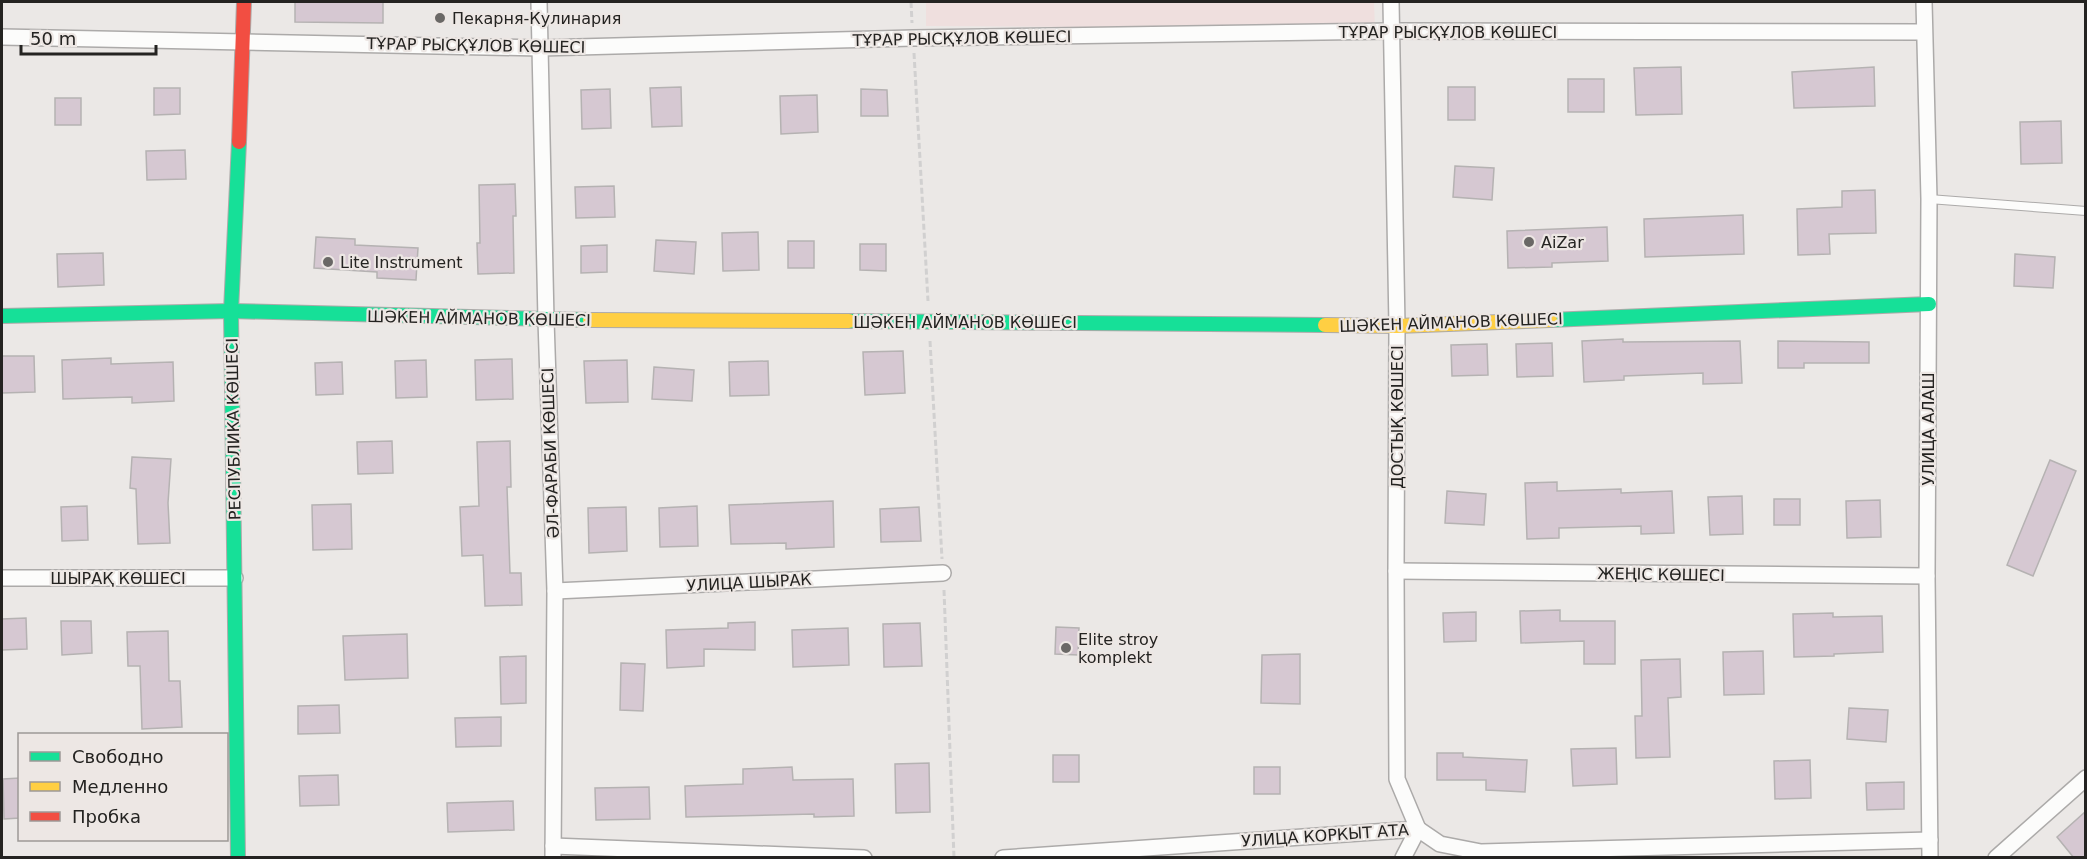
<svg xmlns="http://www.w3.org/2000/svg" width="2087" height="859" font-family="'DejaVu Sans',sans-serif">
<rect width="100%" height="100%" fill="#ebe8e6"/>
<path fill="#efdfde" d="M926 2H1374L1375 29 926 26Z"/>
<g fill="#d6c8d2" stroke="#b5b2b2" stroke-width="1.5">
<path d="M295 2H383V23L295 22Z"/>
<path d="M1681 67 1682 114 1636 115 1634 68Z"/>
<path d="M1874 67 1875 106 1794 108 1792 72Z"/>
<rect x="1568" y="79" width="36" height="33"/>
<path d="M681 87 682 126 652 127 650 88Z"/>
<rect x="1448" y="87" width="27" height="33"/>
<path d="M154 88H180V114L154 115Z"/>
<path d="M610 89 611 128 582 129 581 90Z"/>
<path d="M861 89 887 90 888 116H861Z"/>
<path d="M817 95 818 132 781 134 780 96Z"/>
<rect x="55" y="98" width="26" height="27"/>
<path d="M2061 121 2062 163 2021 164 2020 122Z"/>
<path d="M185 150 186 179 147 180 146 151Z"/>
<path d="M1455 166 1494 168 1492 200 1453 197Z"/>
<path d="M515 184 516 216H513L514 273 478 274 477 243H480L479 185Z"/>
<path d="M614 186 615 217 576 218 575 187Z"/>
<path d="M1875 190 1876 233 1829 234 1830 254 1798 255 1797 209 1842 207V191Z"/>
<path d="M1743 215 1744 254 1645 257 1644 219Z"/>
<path d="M1607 227 1608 261 1552 263V267L1508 268 1507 231Z"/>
<path d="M758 232 759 270 723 271 722 233Z"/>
<path d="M316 237 355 239V245L418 248 416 280 377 278V272L314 268Z"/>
<path d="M656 240 696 242 694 274 654 271Z"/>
<rect x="788" y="241" width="26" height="27"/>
<path d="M860 244H886V271L860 270Z"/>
<path d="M607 245V272L581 273V246Z"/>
<path d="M103 253 104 285 58 287 57 254Z"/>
<path d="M2015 254 2055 257 2053 288 2014 286Z"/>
<path d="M1623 339V342L1740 341 1742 383 1703 384V373L1624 376V380L1584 382 1582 341Z"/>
<path d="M1778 341 1869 342V363H1804V368H1778Z"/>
<path d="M1552 343 1553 376 1517 377 1516 344Z"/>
<path d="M1487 344 1488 375 1452 376 1451 345Z"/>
<path d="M903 351 905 393 865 395 863 352Z"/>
<path d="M2 356H34L35 392 2 393Z"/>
<path d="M111 358V364L173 362 174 401 132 403V397L63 399 62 360Z"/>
<path d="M512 359 513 399 476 400 475 360Z"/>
<path d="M426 360 427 397 396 398 395 361Z"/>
<path d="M627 360 628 402 586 403 584 361Z"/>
<path d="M768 361 769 395 730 396 729 362Z"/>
<path d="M342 362 343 394 316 395 315 363Z"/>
<path d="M654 367 694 370 692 401 652 399Z"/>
<path d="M392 441 393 473 358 474 357 442Z"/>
<path d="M510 441 511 487H507L510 573H521L522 605 485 606 483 555 462 556 460 507 479 506 477 442Z"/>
<path d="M132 457 171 459 168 503 170 543 138 544 136 489 130 488Z"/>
<path d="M2050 460 2076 471 2033 576 2007 565Z"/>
<path d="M1557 482V491L1621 489V493L1672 491 1674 533 1641 534V526L1559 528V538L1527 539 1525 483Z"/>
<path d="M1447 491 1486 494 1484 525 1445 523Z"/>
<path d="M1742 496 1743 534 1710 535 1708 497Z"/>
<rect x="1774" y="499" width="26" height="26"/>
<path d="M1880 500 1881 537 1847 538 1846 501Z"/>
<path d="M833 501 834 547 786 549V543L731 544 729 505Z"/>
<path d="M351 504 352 549 313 550 312 505Z"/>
<path d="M87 506 88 540 62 541 61 507Z"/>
<path d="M697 506 698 546 660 547 659 508Z"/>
<path d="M626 507 627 551 589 553 588 508Z"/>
<path d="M919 507 921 541 881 542 880 509Z"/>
<path d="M1560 610V621H1615V664H1584V641L1521 643 1520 611Z"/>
<path d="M1476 612V641L1444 642 1443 613Z"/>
<path d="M1833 613V617L1882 616 1883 652 1834 654V656L1794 657 1793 614Z"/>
<path d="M26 618 27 649 2 650V619Z"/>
<path d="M61 621H91L92 653 62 655Z"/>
<path d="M755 622V650L704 649V666L667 668 666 630 728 628V623Z"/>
<path d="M920 623 922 666 884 667 883 624Z"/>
<path d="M1056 627 1079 628 1078 655 1055 654Z"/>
<path d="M848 628 849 665 793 667 792 630Z"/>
<path d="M168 631 169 681H180L182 727 142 729 140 666H128L127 632Z"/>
<path d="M407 634 408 678 345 680 343 636Z"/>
<path d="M1763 651 1764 694 1724 695 1723 652Z"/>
<path d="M1300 654V704L1261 703 1262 655Z"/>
<path d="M526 656V703L501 704 500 657Z"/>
<path d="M1680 659 1681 697 1668 698 1670 757 1636 758 1635 716H1642L1641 660Z"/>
<path d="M621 663 645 664 643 711 620 710Z"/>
<path d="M339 705 340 733 298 734V706Z"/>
<path d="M1849 708 1888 710 1886 742 1847 739Z"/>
<path d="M501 717V746L456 747 455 718Z"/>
<path d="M1616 748 1617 784 1573 786 1571 749Z"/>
<path d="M1437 753H1463V757L1527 760 1525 792 1486 790V780H1437Z"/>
<rect x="1053" y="755" width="26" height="27"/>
<path d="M1810 760 1811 798 1775 799 1774 761Z"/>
<path d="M929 763 930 812 896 813 895 764Z"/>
<path d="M792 767 793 780 853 779 854 816 814 817V814L686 817 685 786 743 784V769Z"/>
<rect x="1254" y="767" width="26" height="27"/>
<path d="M338 775 339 805 300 806 299 776Z"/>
<path d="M20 778V818L4 819 3 779Z"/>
<path d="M1904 782V809L1867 810 1866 783Z"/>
<path d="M649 787 650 819 596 820 595 788Z"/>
<path d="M513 801 514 830 448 832 447 803Z"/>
<path d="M2085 812V858H2074L2057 837Z"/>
</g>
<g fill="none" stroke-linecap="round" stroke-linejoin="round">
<g stroke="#acaaa9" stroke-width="10">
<path id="lane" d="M1929 199 2086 211"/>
</g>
<g stroke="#acaaa9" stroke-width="18">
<g id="street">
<path d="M539 2 546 320 555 591 553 858"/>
<path d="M1391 2 1397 326 1396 571 1397 779 1418 829 1403 858"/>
<path d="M1924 2 1929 199 1927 576 1930 858"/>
<path d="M2 37 540 48 913 38 1392 31 1923 32"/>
<path d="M1396 571 1927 576"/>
<path d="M2 578H235"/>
<path d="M555 591 943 573"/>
<path d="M553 846 864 858"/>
<path d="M1003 858 1418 829 1440 844 1481 852 1930 840"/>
<path d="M1996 858 2086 778"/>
</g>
</g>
<g stroke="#acaaa9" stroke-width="16">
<g id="fast">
<path d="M2 316 231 311 590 320"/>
<path d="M1550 320 1929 304"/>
<path d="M849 321 1325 325"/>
<path d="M238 858 231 311 239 142"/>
</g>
</g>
<g stroke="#acaaa9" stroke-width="16">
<g id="slow">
<path d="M590 320 849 321"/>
<path d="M1325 325 1397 326 1550 320"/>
</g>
</g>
<g stroke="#acaaa9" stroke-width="16">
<path id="jam" d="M239 142 244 2"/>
</g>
<g stroke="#d1d0d0" stroke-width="3" stroke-dasharray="6 3" stroke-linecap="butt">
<path d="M911 2 912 23"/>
<path d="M914 53 928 301"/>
<path d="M930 341 942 559"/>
<path d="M944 590 954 858"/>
</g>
<use href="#lane" stroke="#fcfcfb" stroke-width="8"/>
<use href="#street" stroke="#fcfcfb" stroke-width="15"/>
<use href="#fast" stroke="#16e098" stroke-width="14"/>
<use href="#slow" stroke="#ffcf43" stroke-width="14"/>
<use href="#jam" stroke="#f24e42" stroke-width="14"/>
</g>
<g fill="#6a6866" stroke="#ede7e4" stroke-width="2">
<circle cx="440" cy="18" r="6"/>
<circle cx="1529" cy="242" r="6"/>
<circle cx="328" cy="262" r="6"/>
<circle cx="1066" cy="648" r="6"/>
</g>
<g text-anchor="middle" stroke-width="4.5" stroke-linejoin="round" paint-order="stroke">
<g font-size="16" fill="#242321" stroke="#ede7e4" text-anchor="start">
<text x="452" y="24">Пекарня-Кулинария</text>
<text x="1541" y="248">AiZar</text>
<text x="340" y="268">Lite Instrument</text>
<text x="1078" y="645">Elite stroy<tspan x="1078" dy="18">komplekt</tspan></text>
</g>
<g font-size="16" fill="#242321" stroke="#ede7e4">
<text x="1448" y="38">ТҰРАР РЫСҚҰЛОВ КӨШЕСІ</text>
<text transform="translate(962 38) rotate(-1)" y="6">ТҰРАР РЫСҚҰЛОВ КӨШЕСІ</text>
<text transform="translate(476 45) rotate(1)" y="6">ТҰРАР РЫСҚҰЛОВ КӨШЕСІ</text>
<text transform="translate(479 318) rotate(1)" y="6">ШӘКЕН АЙМАНОВ КӨШЕСІ</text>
<text x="965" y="328">ШӘКЕН АЙМАНОВ КӨШЕСІ</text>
<text transform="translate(1451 322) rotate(-2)" y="6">ШӘКЕН АЙМАНОВ КӨШЕСІ</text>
<text transform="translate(1397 417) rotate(-90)" y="6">ДОСТЫҚ КӨШЕСІ</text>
<text transform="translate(233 429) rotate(-91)" y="6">РЕСПУБЛИКА КӨШЕСІ</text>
<text transform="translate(1928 429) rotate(-90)" y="6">УЛИЦА АЛАШ</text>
<text transform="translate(550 453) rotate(-92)" y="6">ӘЛ-ФАРАБИ КӨШЕСІ</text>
<text transform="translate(1661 574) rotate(1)" y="6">ЖЕҢІС КӨШЕСІ</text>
<text x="118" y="584">ШЫРАҚ КӨШЕСІ</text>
<text transform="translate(749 582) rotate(-3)" y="6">УЛИЦА ШЫРАК</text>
<text transform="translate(1325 835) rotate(-4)" y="6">УЛИЦА КОРКЫТ АТА</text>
</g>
</g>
<rect width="2087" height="859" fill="none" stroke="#242321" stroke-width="6"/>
<rect x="18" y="733" width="210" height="108" fill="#ede7e4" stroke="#9d9996" stroke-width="1.5"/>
<rect x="30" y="752" width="30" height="9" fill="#16e098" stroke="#9d9996" stroke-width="1.5"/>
<text x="72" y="763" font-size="18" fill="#242321">Свободно</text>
<rect x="30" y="782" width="30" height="9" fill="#ffcf43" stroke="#9d9996" stroke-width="1.5"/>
<text x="72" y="793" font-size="18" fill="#242321">Медленно</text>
<rect x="30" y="812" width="30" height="9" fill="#f24e42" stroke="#9d9996" stroke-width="1.5"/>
<text x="72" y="823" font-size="18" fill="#242321">Пробка</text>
<path d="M21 45v9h135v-9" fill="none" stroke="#242321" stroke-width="3"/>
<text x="30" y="45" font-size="18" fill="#242321" stroke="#ede7e4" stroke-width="4.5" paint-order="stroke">50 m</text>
</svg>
